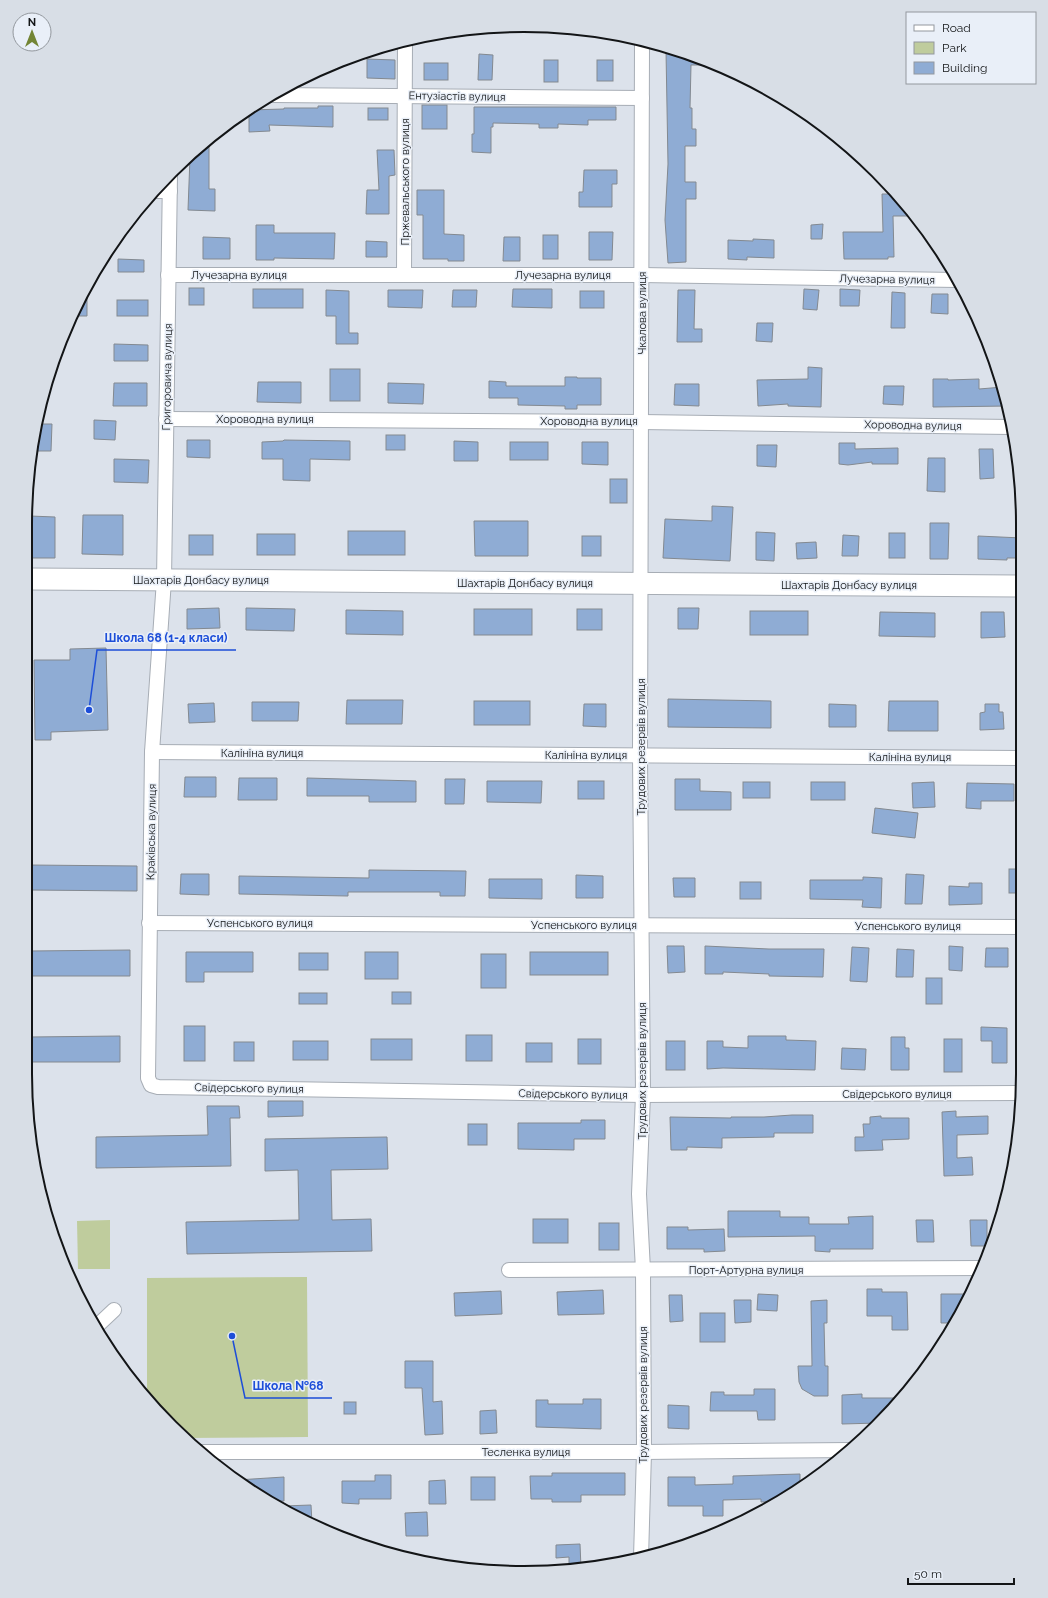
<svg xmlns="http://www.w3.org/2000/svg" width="1048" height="1598" font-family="Raleway,sans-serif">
<rect width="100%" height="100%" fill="#dce2eb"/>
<g fill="#bfcc9d">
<path d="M110 1220V1269H78L77 1221Z"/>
<path d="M307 1277 308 1437 184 1438 171 1427 147 1398V1278Z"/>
</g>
<g fill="#8facd4" stroke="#838990">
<path d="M666 51 685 52 715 65H691L690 108H692V129H696V146H685V182H696V199H686V262L668 263 665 220 668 164Z"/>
<path d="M479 54 493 55 492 80H478Z"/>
<path d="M367 59 395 60V79L367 78Z"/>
<rect x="544" y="60" width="14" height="22"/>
<rect x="597" y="60" width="16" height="21"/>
<rect x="424" y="63" width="24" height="17"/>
<rect x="422" y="105" width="25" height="24"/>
<path d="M318 106H333V127L269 125 270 131 249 132V110L284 109V108H318Z"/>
<path d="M474 107H616V120H588V125L558 124V128H539V124L493 123V127H491V153L472 152V134H474Z"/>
<rect x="368" y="108" width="20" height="12"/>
<path d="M209 138V189H215V211L188 210 190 157Z"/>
<path d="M377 150H394L395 175 389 176V214H366L367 190H379Z"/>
<path d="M584 170H617V184H612V207H579V192H583Z"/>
<path d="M417 190H444V234L464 235V261H448V259H423V215H417Z"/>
<path d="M882 194H895L916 216H893L894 257H888V259H844L843 232H883Z"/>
<path d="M823 224 822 239H811V225Z"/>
<path d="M256 225H274V233H335L334 259 274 258V260H256Z"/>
<path d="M589 232H613L612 260H589Z"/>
<rect x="543" y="235" width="15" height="24"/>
<path d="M203 237 230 238V259H203Z"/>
<path d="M504 237H520V261H503Z"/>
<path d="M753 239 774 240V258L747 257V260L728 259V240L753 241Z"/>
<path d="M366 241 387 242V257H366Z"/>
<path d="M118 259 144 260V272H118Z"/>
<path d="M87 288V316H72L76 304Z"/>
<rect x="189" y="288" width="15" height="17"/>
<rect x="253" y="289" width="50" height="19"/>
<path d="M513 289H552V308L512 307Z"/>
<path d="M804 289 819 290 817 310 803 309Z"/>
<path d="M840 289 860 290 859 306H840Z"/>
<path d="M326 290 349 291V333H358V344H336V316H326Z"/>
<path d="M388 290H423L422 308 388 307Z"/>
<path d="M453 290H477L476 307H452Z"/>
<path d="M678 290H695L694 329H702V342H677Z"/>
<rect x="580" y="291" width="24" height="17"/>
<path d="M892 292 905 293V328H891Z"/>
<path d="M932 294H948V314L931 313Z"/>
<rect x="117" y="300" width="31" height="16"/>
<path d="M757 323H773L772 342 756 341Z"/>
<path d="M114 344 148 345V361H114Z"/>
<path d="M808 367 822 368 821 407 788 406V404L758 406 757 380 808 379Z"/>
<rect x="330" y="369" width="30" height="32"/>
<path d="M565 377H577V378H601V405H577V409H565V406L518 405V398H489V381L506 382V386H565Z"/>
<path d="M933 379H948V380L979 379V389L1003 387 1008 406 933 407Z"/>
<path d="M258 382H301V403L257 402Z"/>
<path d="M114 383H147V406H113Z"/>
<path d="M388 383 424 384 423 404 388 403Z"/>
<path d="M675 384H699V406L674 405Z"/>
<path d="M884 386H904L903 405 883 404Z"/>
<path d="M94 420 116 421 115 440 94 439Z"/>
<path d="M36 424H52L51 451H31Z"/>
<rect x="386" y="435" width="19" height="15"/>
<path d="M187 440H210V458L187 457Z"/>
<path d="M284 440 350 441V460L310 459V481L283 480V459H262V442L283 441Z"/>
<path d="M454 441 478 442V461H454Z"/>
<rect x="510" y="442" width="38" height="18"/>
<path d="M582 442H608V465L582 464Z"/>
<path d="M839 443H855V449L898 448V464H872V462L848 465 839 464Z"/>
<path d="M757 445H777L776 467 757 466Z"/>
<path d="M979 449H993L994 478 980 479Z"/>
<path d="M928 458H945V492L927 491Z"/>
<path d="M114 459 149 460 148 483 114 482Z"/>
<rect x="610" y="479" width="17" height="24"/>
<path d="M712 506 733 507 730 561 663 558 665 519 712 521Z"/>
<path d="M83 515H123V555L82 554Z"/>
<path d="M30 516 55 517V558H30Z"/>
<path d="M474 521H528V556H475Z"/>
<path d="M930 523H949L948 559H930Z"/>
<rect x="348" y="531" width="57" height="24"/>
<path d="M756 532 775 533 774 561 756 560Z"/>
<rect x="889" y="533" width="16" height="25"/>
<rect x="257" y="534" width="38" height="21"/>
<rect x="189" y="535" width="24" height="20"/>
<path d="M843 535 859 536 858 556H842Z"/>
<rect x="582" y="536" width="19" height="20"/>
<path d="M978 536 1022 538V558H1007V560L978 559Z"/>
<path d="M816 542 817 558 797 559 796 543Z"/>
<path d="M219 608 220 628 187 629V609Z"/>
<path d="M246 608 295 609 294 631 246 630Z"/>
<path d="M678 608H699L698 629H678Z"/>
<rect x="474" y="609" width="58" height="26"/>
<rect x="577" y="609" width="25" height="21"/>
<path d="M346 610 403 611V635L346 634Z"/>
<rect x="750" y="611" width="58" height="24"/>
<path d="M880 612 935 613V637L879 636Z"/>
<path d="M981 612H1004L1005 637 981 638Z"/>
<path d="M106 648 108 730 51 732V740H35L34 660H70V649Z"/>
<path d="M668 699 771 701V728L668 727Z"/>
<path d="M347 700H403L402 724H346Z"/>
<rect x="474" y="701" width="56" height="24"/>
<path d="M889 701H938V731H888Z"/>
<path d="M252 702H299L298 721H252Z"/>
<path d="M214 703 215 722 189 723 188 704Z"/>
<path d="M584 704H606V727L583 726Z"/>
<path d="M829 704 856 705V727H829Z"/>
<path d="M985 704H999V712H1003L1004 729 980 730V713L985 712Z"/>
<path d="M185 777H216V797H184Z"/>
<path d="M239 778H277V800H238Z"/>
<path d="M307 778 416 781V802H369V796H307Z"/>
<path d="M445 779H465L464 804H445Z"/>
<path d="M675 779H700V791L731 792V810H675Z"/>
<path d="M487 781H542L541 803 487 802Z"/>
<rect x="578" y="781" width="26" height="18"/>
<rect x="743" y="782" width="27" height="16"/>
<rect x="811" y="782" width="34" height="18"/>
<path d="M934 782 935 807 913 808 912 783Z"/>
<path d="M967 783 1014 784V801H981V809L966 808Z"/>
<path d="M875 808 918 813 915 838 872 833Z"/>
<path d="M29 865 137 866V891L29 890Z"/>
<rect x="1009" y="869" width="11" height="24"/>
<path d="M369 870 466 871 465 896H440V892H348V896L239 894V876L369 878Z"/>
<path d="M181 874H209V895L180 894Z"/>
<path d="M906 874 924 875 922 904H905Z"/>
<path d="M576 875 603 876V898H576Z"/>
<path d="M863 877 882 878 881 908 862 907 863 900 810 899V880H863Z"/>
<path d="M673 878H695V897H674Z"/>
<path d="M489 879H542V899L489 898Z"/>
<rect x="740" y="882" width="21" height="17"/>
<path d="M969 883H982V904L949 905V886L969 887Z"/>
<path d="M667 946H684L685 972 668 973Z"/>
<path d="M705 946 769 949H824L823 977 769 976V974L723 972V974H705Z"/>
<path d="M949 946 963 947 962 971 949 970Z"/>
<path d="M852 947 869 948 867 982 850 981Z"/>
<path d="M986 948H1008V967H985Z"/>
<path d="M897 949 914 950 913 977H896Z"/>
<path d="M130 950V976H29V951Z"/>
<path d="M186 952H253V972H204V982H186Z"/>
<rect x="365" y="952" width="33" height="27"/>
<rect x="530" y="952" width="78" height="23"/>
<rect x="299" y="953" width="29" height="17"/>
<rect x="481" y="954" width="25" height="34"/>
<rect x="926" y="978" width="16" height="26"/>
<rect x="392" y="992" width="19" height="12"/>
<rect x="299" y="993" width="28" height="11"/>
<rect x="184" y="1026" width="21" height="35"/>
<path d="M981 1027 1007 1028V1063H992V1041H981Z"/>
<rect x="466" y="1035" width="26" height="26"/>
<path d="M120 1036V1062H29V1037Z"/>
<path d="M748 1036H786V1040L816 1041 815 1070 723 1068 707 1069V1041H723V1047L748 1048Z"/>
<path d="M891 1037H905V1048H909V1070H891Z"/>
<rect x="371" y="1039" width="41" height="21"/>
<rect x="578" y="1039" width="23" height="25"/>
<rect x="944" y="1039" width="18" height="33"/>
<rect x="293" y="1041" width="35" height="19"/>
<rect x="666" y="1041" width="19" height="29"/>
<rect x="234" y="1042" width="20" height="19"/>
<rect x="526" y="1043" width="26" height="19"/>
<path d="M842 1048 866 1049 865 1070 841 1069Z"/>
<path d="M268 1101H303V1116L268 1117Z"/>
<path d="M207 1106H239L240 1118H230L231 1166 96 1168V1137L208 1135Z"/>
<path d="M956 1111V1117L988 1116V1134L957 1135V1158L972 1157 973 1175 944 1176 942 1112Z"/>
<path d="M792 1115H813V1133H774V1137L722 1138V1148L687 1147V1150H671L670 1117 731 1118V1117H764Z"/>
<path d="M881 1116V1118H909V1139L882 1140 883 1150 855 1151V1137H864L863 1124H870V1117Z"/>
<path d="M581 1120H605V1139H574V1150L518 1149V1123H581Z"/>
<rect x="468" y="1124" width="19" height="21"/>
<path d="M387 1137 388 1169 331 1170 332 1220 371 1219 372 1251 187 1254 186 1222 299 1220 298 1170 265 1171V1139Z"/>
<path d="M728 1211H780V1217H809V1224H849L848 1217 873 1216V1249H830V1252L815 1251V1236L728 1237Z"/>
<rect x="533" y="1219" width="35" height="24"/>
<path d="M916 1220H933L934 1242H917Z"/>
<path d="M970 1220H987V1246H971Z"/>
<rect x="599" y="1223" width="20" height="27"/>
<path d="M667 1227H688V1230L724 1229 725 1251 704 1252V1249H667Z"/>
<path d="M867 1289H882V1292H907L908 1330H892V1316H867Z"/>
<path d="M603 1290 604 1314 558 1315 557 1292Z"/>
<path d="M501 1291 502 1314 455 1316 454 1293Z"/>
<path d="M758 1294 778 1295 777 1311 757 1310Z"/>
<path d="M941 1294H965V1304L953 1323H941Z"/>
<path d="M669 1295H682L683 1321 670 1322Z"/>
<path d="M734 1300H751V1322L735 1323Z"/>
<path d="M827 1300V1323H824L825 1366H828V1396H814L802 1389 799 1382 798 1366H812L811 1301Z"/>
<rect x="700" y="1313" width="25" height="29"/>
<path d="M405 1361H433V1402L442 1401 443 1434 425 1435 422 1388H405Z"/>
<path d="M754 1389H775V1420H758L757 1411H710L711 1392H724V1395H754Z"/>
<path d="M862 1394V1398H902L879 1423 842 1424V1395Z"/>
<path d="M583 1399H601V1429L536 1427V1400H548V1404H583Z"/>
<rect x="344" y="1402" width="12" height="12"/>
<path d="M668 1405 689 1406V1429L668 1428Z"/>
<path d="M496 1410 497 1433 480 1434V1411Z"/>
<path d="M552 1473H625V1495H581V1502H552V1499H531L530 1476H552Z"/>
<path d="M800 1474V1487L780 1501 761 1502V1499L723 1500V1516H703V1506H668V1477H695V1485L733 1484V1476Z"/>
<path d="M375 1475H391V1499H359V1504L342 1503V1481H375Z"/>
<path d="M284 1477V1501H274L237 1480Z"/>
<rect x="471" y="1477" width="24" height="23"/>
<path d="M445 1480 446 1504H429V1481Z"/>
<path d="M311 1505 312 1523 283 1506Z"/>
<path d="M427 1512 428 1536H406L405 1513Z"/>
<path d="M580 1544 581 1568 569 1570V1557L556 1558V1545Z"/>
</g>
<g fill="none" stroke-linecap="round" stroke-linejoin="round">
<g stroke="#a7adb5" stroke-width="16">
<g id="street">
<path d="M273 95 642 98"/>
<path d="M170 175 164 580 152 752 148 1078 151 1085 158 1087 643 1095 1019 1093"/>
<path d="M153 191H170"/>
<path d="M168 275H642L957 280"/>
<path d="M404 275 405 40"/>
<path d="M166 419 641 422 1011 427"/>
<path d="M152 752 1021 758"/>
<path d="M149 923 1020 927"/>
<path d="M509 1270 982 1268"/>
<path d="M97 1326 114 1310"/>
<path d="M200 1452H644L852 1450"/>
<path d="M641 1558 644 1452 643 1270 639 1194 643 1095 640 756 642 42"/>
</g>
</g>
<g stroke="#a7adb5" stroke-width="23">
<path id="secondary" d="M29 579 1021 586"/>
</g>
<use href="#street" stroke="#fff" stroke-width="14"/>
<use href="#secondary" stroke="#fff" stroke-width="21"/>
</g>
<g text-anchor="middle" stroke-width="3" stroke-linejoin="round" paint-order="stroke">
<g font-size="11" fill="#131517" stroke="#e9eff8">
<text transform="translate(457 96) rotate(1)" y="4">Ентузіастів вулиця</text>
<text transform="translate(405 182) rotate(-90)" y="4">Пржевальського вулиця</text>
<text x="239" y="279">Лучезарна вулиця</text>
<text x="563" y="279">Лучезарна вулиця</text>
<text transform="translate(887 279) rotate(1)" y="4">Лучезарна вулиця</text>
<text transform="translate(642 313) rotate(-90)" y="4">Чкалова вулиця</text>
<text transform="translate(167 377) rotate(-89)" y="4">Григоровича вулиця</text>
<text x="265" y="423">Хороводна вулиця</text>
<text x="589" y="425">Хороводна вулиця</text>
<text transform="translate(913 425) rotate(1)" y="4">Хороводна вулиця</text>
<text x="201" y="584">Шахтарів Донбасу вулиця</text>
<text x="525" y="587">Шахтарів Донбасу вулиця</text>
<text x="849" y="589">Шахтарів Донбасу вулиця</text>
<text transform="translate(641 747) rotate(-90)" y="4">Трудових резервів вулиця</text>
<text x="262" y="757">Калініна вулиця</text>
<text x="586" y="759">Калініна вулиця</text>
<text x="910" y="761">Калініна вулиця</text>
<text transform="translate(151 832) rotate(-89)" y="4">Краківська вулиця</text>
<text x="260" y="927">Успенського вулиця</text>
<text x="584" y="929">Успенського вулиця</text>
<text x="908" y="930">Успенського вулиця</text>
<text transform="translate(642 1071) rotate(-90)" y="4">Трудових резервів вулиця</text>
<text transform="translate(249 1088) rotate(1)" y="4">Свідерського вулиця</text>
<text transform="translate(573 1094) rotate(1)" y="4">Свідерського вулиця</text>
<text x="897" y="1098">Свідерського вулиця</text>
<text x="746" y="1274">Порт-Артурна вулиця</text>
<text transform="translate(643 1395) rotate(-90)" y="4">Трудових резервів вулиця</text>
<text x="526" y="1456">Тесленка вулиця</text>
</g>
</g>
<path d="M0 0H1048V1598H0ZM524 32H524A492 492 0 0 1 1016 524V1074A492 492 0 0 1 524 1566H524A492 492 0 0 1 32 1074V524A492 492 0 0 1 524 32Z" fill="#d8dee6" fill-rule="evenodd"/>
<path fill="none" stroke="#131517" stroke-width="2" d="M524 32H524A492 492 0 0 1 1016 524V1074A492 492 0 0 1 524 1566H524A492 492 0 0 1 32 1074V524A492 492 0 0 1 524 32Z"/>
<path fill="none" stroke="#1d4ed8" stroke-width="1.5" d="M89 710L97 650H236M232 1336L245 1398H332"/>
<g fill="#1d4ed8" stroke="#e9eff8" stroke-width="1.5">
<circle cx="89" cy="710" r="4"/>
<circle cx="232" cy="1336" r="4"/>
</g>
<g font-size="12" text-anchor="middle" font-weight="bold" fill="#1d4ed8" stroke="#e9eff8" stroke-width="3" stroke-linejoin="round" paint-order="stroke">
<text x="166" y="642">Школа 68 (1-4 класи)</text>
<text x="288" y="1390">Школа №68</text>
</g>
<rect x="906" y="12" width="130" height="72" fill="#e9eff8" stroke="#93989e"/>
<rect x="914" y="25" width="20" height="6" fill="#ffffff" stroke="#93989e"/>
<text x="942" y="32" font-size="12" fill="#131517">Road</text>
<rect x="914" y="42" width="20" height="12" fill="#bfcc9d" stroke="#93989e"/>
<text x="942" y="52" font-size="12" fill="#131517">Park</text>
<rect x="914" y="62" width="20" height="12" fill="#8facd4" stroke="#93989e"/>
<text x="942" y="72" font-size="12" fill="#131517">Building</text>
<g transform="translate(32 32)"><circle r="19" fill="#e9eff8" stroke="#93989e"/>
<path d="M0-3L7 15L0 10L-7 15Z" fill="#738535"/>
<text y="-6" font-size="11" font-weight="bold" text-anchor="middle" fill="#131517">N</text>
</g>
<path d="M908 1578v6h106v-6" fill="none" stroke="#131517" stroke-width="2"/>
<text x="914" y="1578" font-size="12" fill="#131517" stroke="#e9eff8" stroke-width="3" paint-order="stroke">50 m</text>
</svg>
